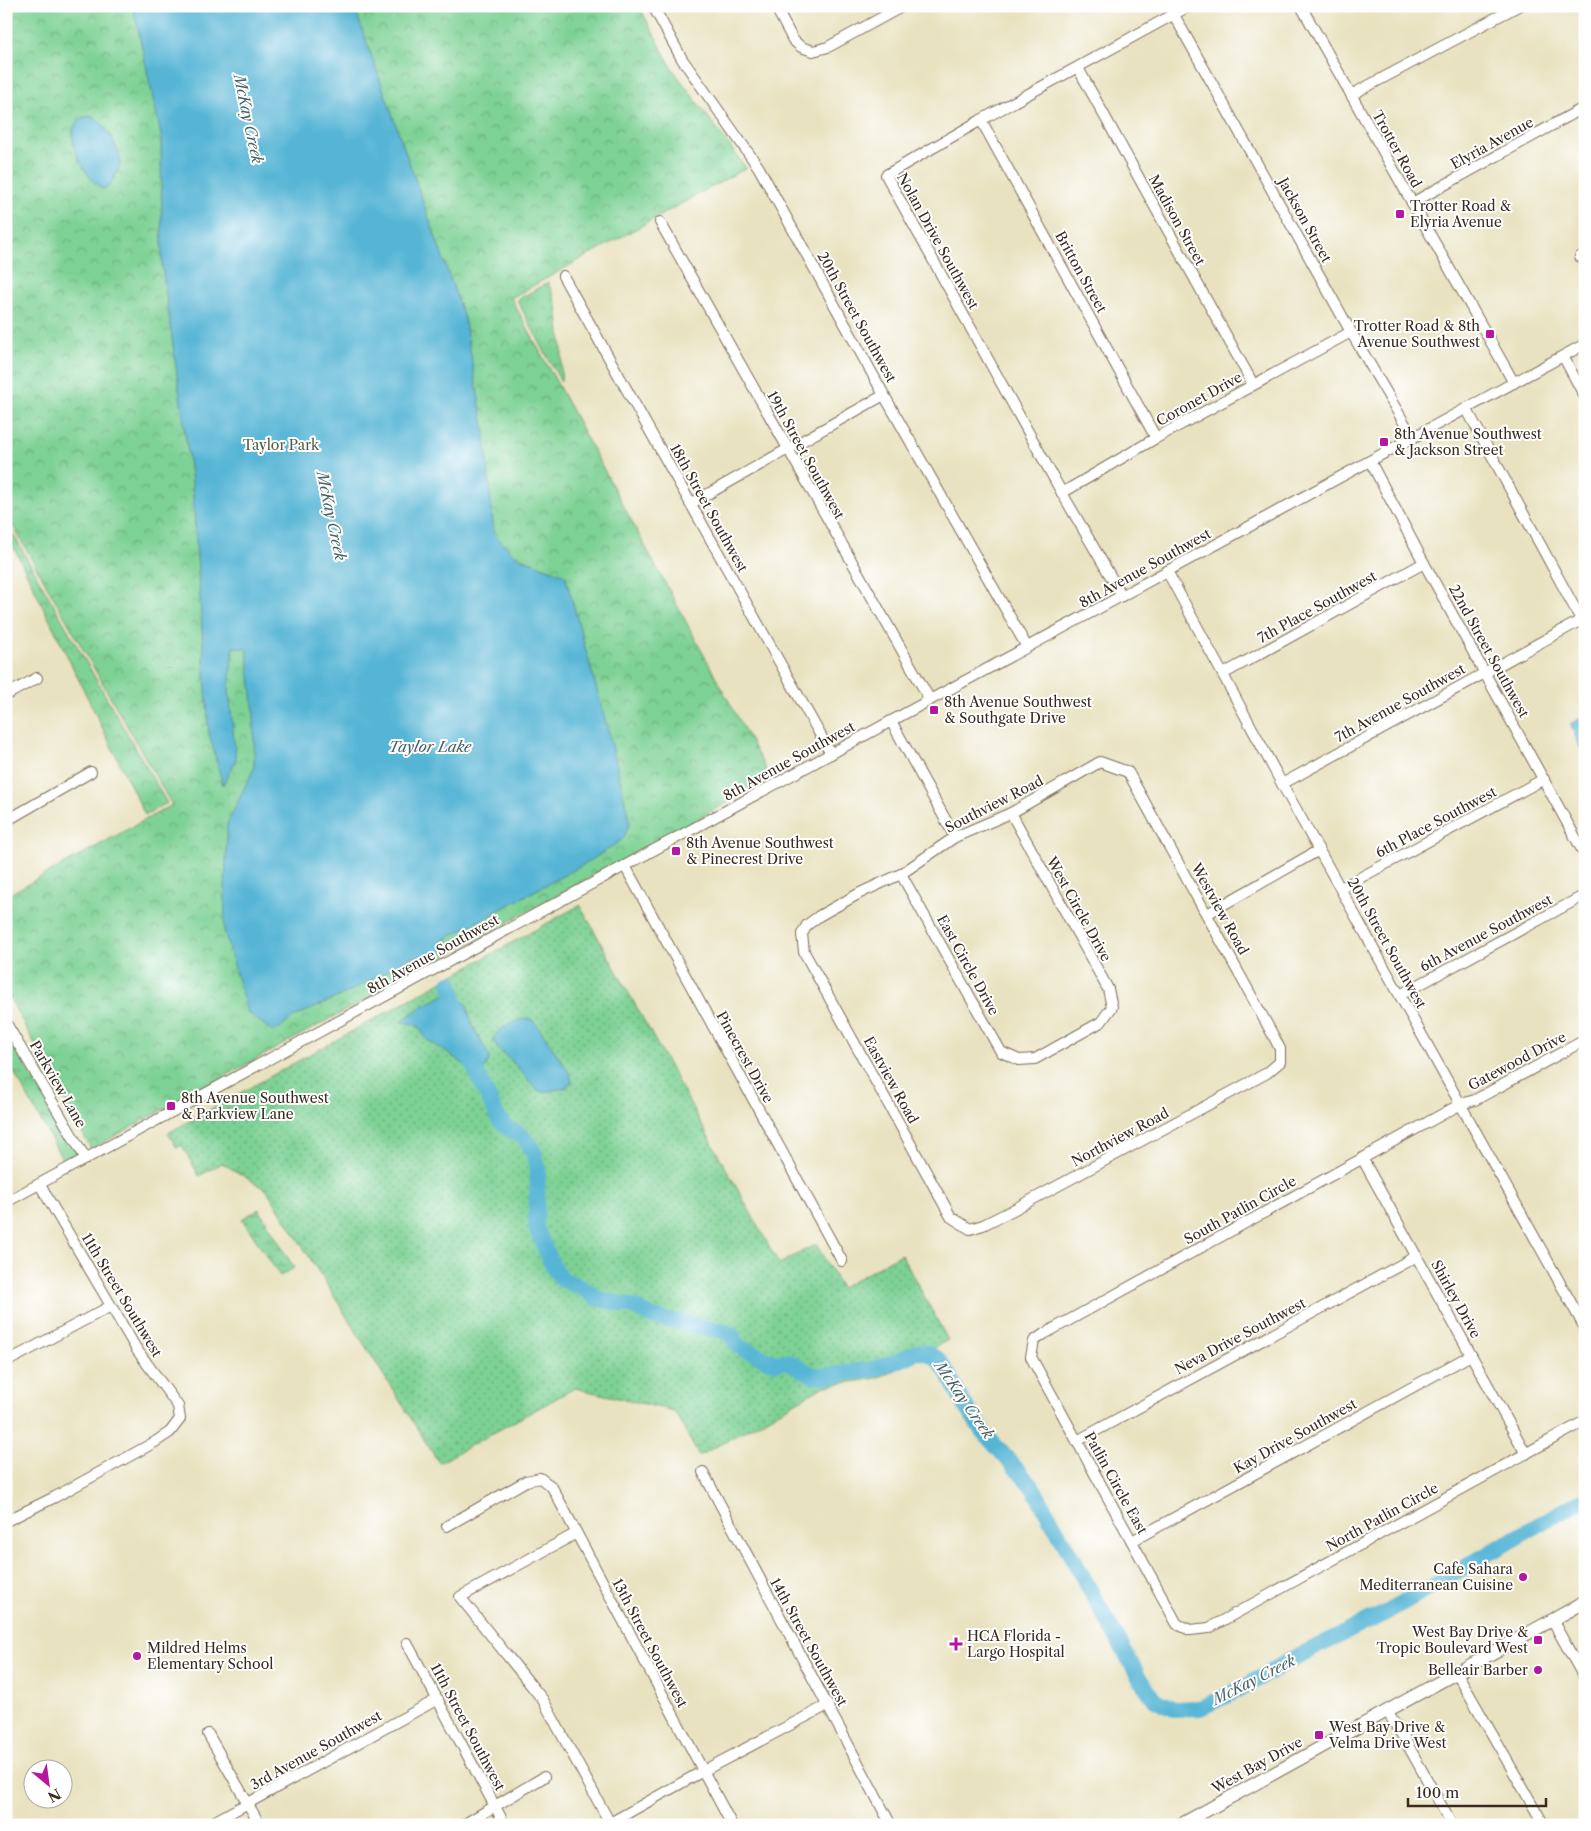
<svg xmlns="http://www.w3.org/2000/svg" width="1591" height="1831" font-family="'Libre Caslon Text',serif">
<defs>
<pattern id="grass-dots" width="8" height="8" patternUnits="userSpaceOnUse" patternTransform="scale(1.25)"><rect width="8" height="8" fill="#7dd194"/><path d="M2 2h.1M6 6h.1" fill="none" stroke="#68aa78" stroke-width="1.8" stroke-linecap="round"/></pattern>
<pattern id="wetland-marsh" width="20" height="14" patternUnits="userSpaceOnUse" patternTransform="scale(1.25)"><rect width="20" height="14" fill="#7dd194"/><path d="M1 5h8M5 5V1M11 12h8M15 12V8" fill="none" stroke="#68aa78"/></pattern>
<pattern id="park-crowns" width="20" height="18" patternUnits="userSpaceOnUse" patternTransform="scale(1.25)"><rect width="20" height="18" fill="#7dd194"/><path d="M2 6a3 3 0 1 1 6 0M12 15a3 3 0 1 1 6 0" fill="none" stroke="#68aa78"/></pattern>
</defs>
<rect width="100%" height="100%" fill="#fff"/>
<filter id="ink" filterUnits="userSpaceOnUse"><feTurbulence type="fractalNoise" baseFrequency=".02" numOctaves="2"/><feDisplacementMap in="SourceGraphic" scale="10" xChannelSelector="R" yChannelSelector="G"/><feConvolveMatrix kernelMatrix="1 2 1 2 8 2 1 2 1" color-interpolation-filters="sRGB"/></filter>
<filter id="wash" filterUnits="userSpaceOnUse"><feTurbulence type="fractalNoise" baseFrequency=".0096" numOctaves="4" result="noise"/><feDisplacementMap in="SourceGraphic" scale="20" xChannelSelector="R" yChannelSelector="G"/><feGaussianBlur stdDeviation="1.12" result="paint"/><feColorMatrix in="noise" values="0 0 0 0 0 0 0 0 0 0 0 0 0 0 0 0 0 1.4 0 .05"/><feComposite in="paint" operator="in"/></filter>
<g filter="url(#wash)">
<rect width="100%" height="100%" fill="#e9e2c0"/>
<path fill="url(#grass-dots)" stroke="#5c7e59" d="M580 905 779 1264 816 1244 841 1288 901 1254 948 1340C927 1351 898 1372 876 1378 859 1382 841 1382 823 1387L699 1456 674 1411 575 1388 439 1463 267 1190 222 1163 199 1176 182 1145 177 1148 168 1133Z"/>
<path fill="url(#wetland-marsh)" stroke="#5c7e59" d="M259 1209 294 1268 280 1276 242 1219Z"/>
<g fill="url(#park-crowns)" stroke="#5c7e59">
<path d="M6 6H639L672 68 746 168 511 298 771 779 91 1149 6 991V896L172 805 6 514Z"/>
<path d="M548 282 557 306 562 351 561 382 517 300Z"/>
<path d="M6 522 167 803 145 815 6 531Z"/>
<path d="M6 1032 79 1157 65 1164 6 1058Z"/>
</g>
<g fill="#56b5d5" stroke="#48707a">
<path d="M133 6H354L464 318 484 427 494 534 516 556 565 575 609 733 630 823 623 839 590 861 442 941 443 950 442 959 433 964 423 957H411L353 990 292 1018 280 1029 272 1031 247 1012 224 930 227 824 254 768V713L247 649 233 647 229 690 236 760 223 785 209 733 192 482 162 266 161 135Z"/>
<path d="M85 117C87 117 90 116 93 117 104 121 122 152 120 164 119 171 113 179 110 186L103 189C85 179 56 128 85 117Z"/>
<path d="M1585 716V758L1570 724Z"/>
<path d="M445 995 451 999 466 1003 472 1024 490 1058 480 1077 458 1060 426 1039 419 1026 401 1021 426 1004Z"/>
<path d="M524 1019H531L538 1026 570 1074 572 1082 565 1088 543 1092 536 1089 514 1063 498 1049 493 1038C501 1027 512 1021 524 1019Z"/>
</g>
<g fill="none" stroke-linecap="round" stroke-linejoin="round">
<g stroke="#56b5d5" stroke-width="16">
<path d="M450 983C455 995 456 1009 459 1022"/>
<path d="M470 1059 499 1120 509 1129 521 1135 529 1144 534 1153 538 1168 536 1228 554 1269 562 1279 584 1289 596 1298 634 1307 653 1317 727 1332 732 1336 736 1343 743 1349 752 1352 767 1360 776 1363 787 1361 813 1375 826 1376 874 1369 898 1361 917 1352 927 1353 938 1359 948 1374 961 1399 983 1432 1032 1486 1141 1681 1155 1700 1174 1709 1200 1708 1241 1689 1294 1658 1385 1613 1559 1513 1585 1500"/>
</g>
</g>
</g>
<g filter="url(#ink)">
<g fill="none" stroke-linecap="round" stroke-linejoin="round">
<g stroke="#786a57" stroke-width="12">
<g id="minor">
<path d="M653 6 682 59 759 168 884 395 1027 647"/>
<path d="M775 6 793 40 801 47 813 51 828 47 903 6"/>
<path d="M1301 6 1514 383"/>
<path d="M1174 15 1351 332 1413 438"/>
<path d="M1078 68 1253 384"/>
<path d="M1351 95 1518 6"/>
<path d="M981 120 1156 438"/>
<path d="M1412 203 1585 107"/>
<path d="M660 222 930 700"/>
<path d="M1580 257 1585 255"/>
<path d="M563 276 831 754"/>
<path d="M1563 356 1585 397"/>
<path d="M1466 408 1584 625"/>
<path d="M1370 461 1424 563 1585 855"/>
<path d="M1062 493 1156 438 1351 332"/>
<path d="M690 504 884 395"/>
<path d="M1167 571 1282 784 1585 1328"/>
<path d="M1122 596 1062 493 886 175 981 120 1189 6"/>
<path d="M1223 674 1424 563"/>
<path d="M6 695 37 678"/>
<path d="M891 721 955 837"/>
<path d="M1100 762 1128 772 1274 1037 1280 1049V1062L1267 1073 1011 1211 983 1225 970 1229 951 1217 804 952 802 934 807 925 819 916 860 893 901 874 955 837 1011 813Z"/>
<path d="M1282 784 1585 618"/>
<path d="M6 821 91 772"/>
<path d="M625 866 842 1261"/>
<path d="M901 874 1001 1052 1019 1060 1035 1059 1101 1022 1112 1007 1108 989 1011 813"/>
<path d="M1341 888 1544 779"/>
<path d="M1207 914 1319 850"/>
<path d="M1400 995 1585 895"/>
<path d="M6 1023 86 1159"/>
<path d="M1585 1040 1475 1100 1461 1104 1044 1334 1034 1341 1031 1357 1177 1624 1190 1630 1209 1628 1585 1421"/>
<path d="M1362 1158 1526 1454"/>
<path d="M6 1202 1585 344"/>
<path d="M6 1362 111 1306"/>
<path d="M1077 1441 1417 1256"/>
<path d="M703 1472 891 1825"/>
<path d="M6 1521 55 1497 155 1442 170 1432 180 1419 178 1406 137 1350 40 1185"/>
<path d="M447 1526 526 1481 540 1478 552 1487 732 1825"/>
<path d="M575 1534 460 1597 543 1700 611 1825"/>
<path d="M1132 1541 1471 1355"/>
<path d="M1552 1620 1585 1679"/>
<path d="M407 1643 505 1825"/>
<path d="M1457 1673 1544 1825"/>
<path d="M1387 1711 1404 1738 1452 1825"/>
<path d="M208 1734 260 1825"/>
<path d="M610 1823 703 1771 828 1705"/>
<path d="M208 1825 438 1699"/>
<path d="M463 1825 544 1777"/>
</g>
</g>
<g stroke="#786a57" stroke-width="14">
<path id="major" d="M1180 1825 1585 1602"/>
</g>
<use href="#minor" stroke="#fff" stroke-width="10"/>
<use href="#major" stroke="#fff" stroke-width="12"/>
</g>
</g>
<g fill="#b5179e" stroke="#fff" stroke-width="2">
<rect x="1395" y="209" width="10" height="10" rx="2.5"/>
<rect x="1485" y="329" width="10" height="10" rx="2.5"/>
<rect x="1379" y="437" width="10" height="10" rx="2.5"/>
<rect x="929" y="705" width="10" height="10" rx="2.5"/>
<rect x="671" y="846" width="10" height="10" rx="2.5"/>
<rect x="166" y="1101" width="10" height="10" rx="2.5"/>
<circle cx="1523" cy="1577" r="5"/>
<rect x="1533" y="1635" width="10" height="10" rx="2.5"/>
<path d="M953.5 1636.5h5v5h5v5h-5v5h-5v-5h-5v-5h5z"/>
<circle cx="137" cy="1656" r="5"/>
<circle cx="1538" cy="1670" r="5"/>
<rect x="1314" y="1730" width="10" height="10" rx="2.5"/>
</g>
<g text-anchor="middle" stroke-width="4" stroke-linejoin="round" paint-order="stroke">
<g font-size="14" fill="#3b2a1e" stroke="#fff">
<text transform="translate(1492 143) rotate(-29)" y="5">Elyria Avenue</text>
<text transform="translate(1397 149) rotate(61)" y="5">Trotter Road</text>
<text transform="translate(1177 220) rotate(61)" y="5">Madison Street</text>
<text transform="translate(1305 220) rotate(61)" y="5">Jackson Street</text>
<text transform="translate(938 241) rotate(61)" y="5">Nolan Drive Southwest</text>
<text transform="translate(1081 272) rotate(61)" y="5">Britton Street</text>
<text transform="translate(857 317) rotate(61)" y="5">20th Street Southwest</text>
<text transform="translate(1199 399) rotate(-29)" y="5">Coronet Drive</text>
<text transform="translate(806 455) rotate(61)" y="5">19th Street Southwest</text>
<text transform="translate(709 508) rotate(61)" y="5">18th Street Southwest</text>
<text transform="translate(1145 568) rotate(-29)" y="5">8th Avenue Southwest</text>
<text transform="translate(1317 607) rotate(-29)" y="5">7th Place Southwest</text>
<text transform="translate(1489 651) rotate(61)" y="5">22nd Street Southwest</text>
<text transform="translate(1400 703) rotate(-29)" y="5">7th Avenue Southwest</text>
<text transform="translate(789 761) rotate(-29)" y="5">8th Avenue Southwest</text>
<text transform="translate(994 804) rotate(-27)" y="5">Southview Road</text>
<text transform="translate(1436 822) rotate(-28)" y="5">6th Place Southwest</text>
<text transform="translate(1079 909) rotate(61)" y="5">West Circle Drive</text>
<text transform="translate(1220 909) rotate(61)" y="5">Westview Road</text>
<text transform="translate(1486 933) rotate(-28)" y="5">6th Avenue Southwest</text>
<text transform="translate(1387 943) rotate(61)" y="5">20th Street Southwest</text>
<text transform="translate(433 954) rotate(-29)" y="5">8th Avenue Southwest</text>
<text transform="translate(968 965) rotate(61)" y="5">East Circle Drive</text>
<text transform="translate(745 1057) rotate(61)" y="5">Pinecrest Drive</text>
<text transform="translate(1517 1061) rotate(-28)" y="5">Gatewood Drive</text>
<text transform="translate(891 1080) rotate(61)" y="5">Eastview Road</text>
<text transform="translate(58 1084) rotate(60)" y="5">Parkview Lane</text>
<text transform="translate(1120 1137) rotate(-28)" y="5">Northview Road</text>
<text transform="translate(1240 1210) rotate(-29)" y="5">South Patlin Circle</text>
<text transform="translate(122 1295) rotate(59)" y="5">11th Street Southwest</text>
<text transform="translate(1456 1299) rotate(61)" y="5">Shirley Drive</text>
<text transform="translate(1240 1336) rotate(-28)" y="5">Neva Drive Southwest</text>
<text transform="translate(1295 1436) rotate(-29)" y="5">Kay Drive Southwest</text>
<text transform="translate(1116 1483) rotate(61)" y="5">Patlin Circle East</text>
<text transform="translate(1382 1517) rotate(-29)" y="5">North Patlin Circle</text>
<text transform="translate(809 1642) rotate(61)" y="5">14th Street Southwest</text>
<text transform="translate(650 1643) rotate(62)" y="5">13th Street Southwest</text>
<text transform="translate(468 1727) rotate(62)" y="5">11th Street Southwest</text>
<text transform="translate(316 1750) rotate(-29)" y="5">3rd Avenue Southwest</text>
<text transform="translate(1257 1765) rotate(-29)" y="5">West Bay Drive</text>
</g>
<g font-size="14" fill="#3b2a1e" stroke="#fff" text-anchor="start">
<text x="1410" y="211">Trotter Road &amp;<tspan x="1410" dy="16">Elyria Avenue</tspan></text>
<text x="1480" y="331" text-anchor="end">Trotter Road &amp; 8th<tspan x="1480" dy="16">Avenue Southwest</tspan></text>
<text x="1394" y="439">8th Avenue Southwest<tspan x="1394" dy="16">&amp; Jackson Street</tspan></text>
<text x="944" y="707">8th Avenue Southwest<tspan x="944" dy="16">&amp; Southgate Drive</tspan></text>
<text x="686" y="848">8th Avenue Southwest<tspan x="686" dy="16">&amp; Pinecrest Drive</tspan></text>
<text x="181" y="1103">8th Avenue Southwest<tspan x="181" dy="16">&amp; Parkview Lane</tspan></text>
<text x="1513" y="1574" text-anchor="end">Cafe Sahara<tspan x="1513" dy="16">Mediterranean Cuisine</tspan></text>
<text x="1528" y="1637" text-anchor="end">West Bay Drive &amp;<tspan x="1528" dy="16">Tropic Boulevard West</tspan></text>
<text x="967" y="1641">HCA Florida -<tspan x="967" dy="16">Largo Hospital</tspan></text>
<text x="147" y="1653">Mildred Helms<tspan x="147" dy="16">Elementary School</tspan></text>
<text x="1528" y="1675" text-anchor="end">Belleair Barber</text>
<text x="1329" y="1732">West Bay Drive &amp;<tspan x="1329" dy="16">Velma Drive West</tspan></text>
</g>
<g font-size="14" fill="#4f5c41" stroke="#fff">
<text x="281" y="450">Taylor Park</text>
</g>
<g font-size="15" font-style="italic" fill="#466267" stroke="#fff">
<text transform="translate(248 119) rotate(78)" y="5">McKay Creek</text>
<text transform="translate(331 516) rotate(78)" y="5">McKay Creek</text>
<text x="430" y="752">Taylor Lake</text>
<text transform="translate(964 1400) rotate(55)" y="5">McKay Creek</text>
<text transform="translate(1254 1680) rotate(-27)" y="5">McKay Creek</text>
</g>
</g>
<rect width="1591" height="1831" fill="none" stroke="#fff" stroke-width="25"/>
<g transform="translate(48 1784) rotate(151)"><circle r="24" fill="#ffffff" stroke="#b1aaa5"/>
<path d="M0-4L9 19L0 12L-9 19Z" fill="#b5179e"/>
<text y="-8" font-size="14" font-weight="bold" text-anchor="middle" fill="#3b2a1e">N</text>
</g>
<path d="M1408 1798v8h138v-8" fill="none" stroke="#3b2a1e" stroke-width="2.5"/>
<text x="1416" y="1798" font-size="15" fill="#3b2a1e" stroke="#ffffff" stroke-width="4" paint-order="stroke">100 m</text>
</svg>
